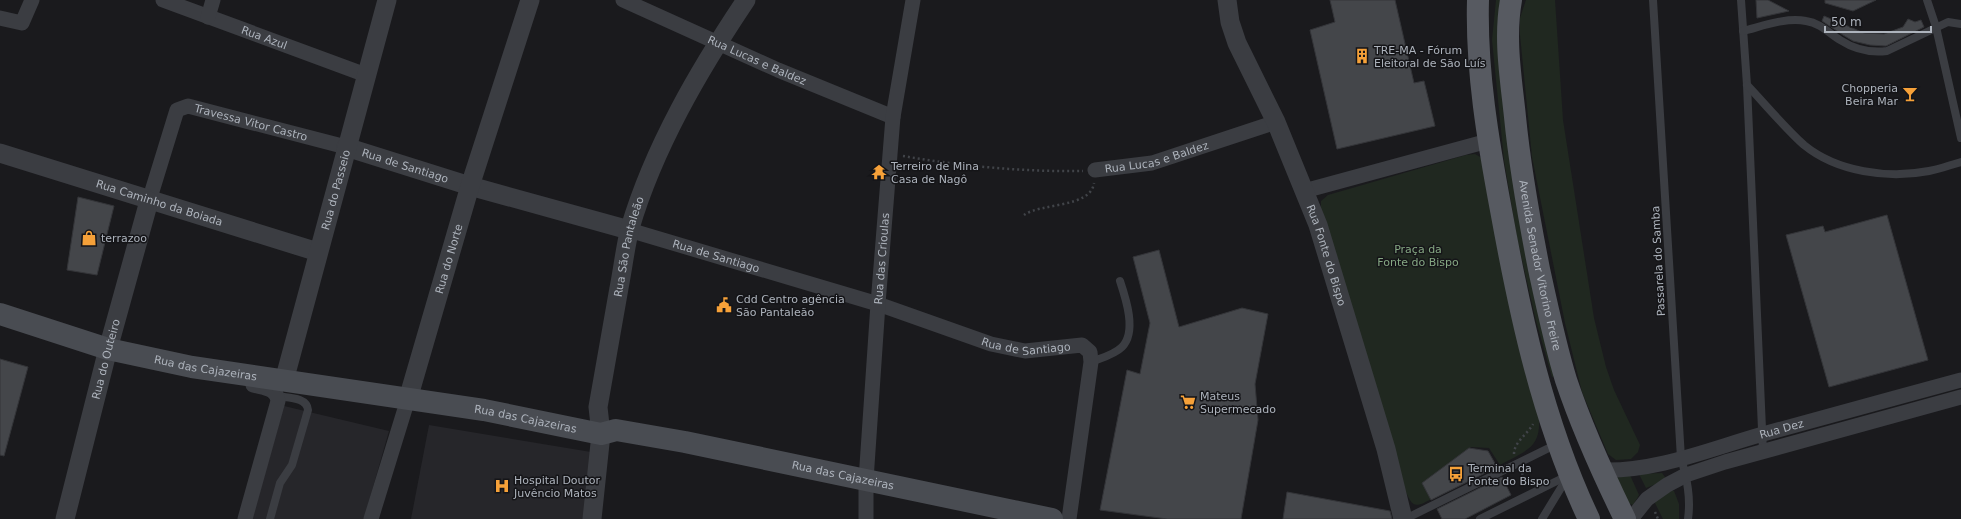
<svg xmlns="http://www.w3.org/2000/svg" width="1961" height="519" font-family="'DejaVu Sans',sans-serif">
<rect width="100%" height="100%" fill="#1a1a1d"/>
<g fill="#26262a">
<path d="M284 406 389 431 364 519H252Z"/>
<path d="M429 425 591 452 584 519H411Z"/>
</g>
<g fill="#202820">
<path d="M1496 0H1504L1557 375 1552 377 1536 321 1517 238 1504 160 1492 40Z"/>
<path d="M1526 0H1555L1563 120 1594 318 1606 367 1614 390 1640 445 1638 452 1631 459 1616 460 1608 454 1582 392 1565 323 1532 157 1520 35V18Z"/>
<path d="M1475 154 1482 158 1538 407C1543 446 1532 448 1500 465L1489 448 1471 447 1422 483 1431 499C1413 510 1412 505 1404 488L1321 211V201L1328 195 1466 155Z"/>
<path d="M1662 473 1665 477 1664 481 1646 488 1639 474Z"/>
<path d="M1630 475 1639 495 1633 505 1628 503 1616 476Z"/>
<path d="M1670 490 1674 491 1679 504V519H1663L1655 503 1657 499Z"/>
</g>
<g fill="#44464a" stroke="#343539">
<path d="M1330 0H1395L1414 83 1424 81 1435 126 1337 149 1310 30 1335 22Z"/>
<path d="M1756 0H1768L1789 11 1757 18Z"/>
<path d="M1825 0H1876L1853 11 1825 3Z"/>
<path d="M1824 16 1864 33 1884 34 1903 27 1908 19 1915 22 1921 20 1924 27 1886 46 1870 45 1853 41 1843 35 1822 21Z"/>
<path d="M78 197 114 206 97 275 67 270Z"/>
<path d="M1887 215 1928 360 1829 387 1786 235 1823 226 1825 232Z"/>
<path d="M1159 250 1179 327 1242 308 1268 314 1255 384 1258 420 1241 519H1167L1100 510 1127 370 1140 374 1150 323 1133 257Z"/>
<path d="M0 359 28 367 4 456 0 455Z"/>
<path d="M1469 448 1488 451 1497 467 1431 500 1422 483Z"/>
<path d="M1502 477 1511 495 1465 519H1442L1437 509Z"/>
<path d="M1287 492 1390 511 1392 519H1283Z"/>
</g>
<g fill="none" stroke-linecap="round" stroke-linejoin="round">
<g stroke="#414449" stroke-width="2.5" stroke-dasharray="2 3" stroke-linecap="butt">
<path d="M903 156C961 166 1023 172 1083 171"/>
<path d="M1024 215C1040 203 1091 208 1094 183"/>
<path d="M1514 454C1514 442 1527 435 1533 424"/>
<path d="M1522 473 1527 485"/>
<path d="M1655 512 1658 519"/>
</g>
<g stroke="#3b3d42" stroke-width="8">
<path d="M1653 0 1681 458C1687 479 1691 498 1688 519"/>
<path d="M1741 0 1747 85 1763 452"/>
<path d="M1927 0 1936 27 1961 138"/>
<path d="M1743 31C1763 26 1786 17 1806 21 1820 23 1829 33 1840 40 1854 49 1871 53 1887 51L1948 22 1961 24"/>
<path d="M1747 85C1766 105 1784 127 1804 145 1837 172 1888 179 1929 171 1940 169 1950 165 1961 162"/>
<path d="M1091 362C1101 358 1114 355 1122 347 1137 332 1126 299 1120 281"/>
<path d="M270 519 280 483 292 465 308 410C307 397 288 398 277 396"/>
<path d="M1405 519 1557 444"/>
<path d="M1480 519 1569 475"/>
<path d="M1542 519 1567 478"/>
</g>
<g stroke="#3b3d42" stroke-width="15">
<path id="s1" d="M163 0 366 75"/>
<path id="s2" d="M623 0 778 70 893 117"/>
<path d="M208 17 213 0"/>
<path d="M0 18 22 23 32 0"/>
<path id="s3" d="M1095 170 1152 163 1276 122"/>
<path d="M1304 191 1488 141"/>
<path id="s4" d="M149 201 177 110 188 106 346 147"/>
<path id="s5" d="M629 230 878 304 991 344 1025 351 1082 345 1090 352 1091 362 1069 519"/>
<path id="s6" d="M1601 470C1656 472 1710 449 1763 434 1828 416 1895 398 1961 380"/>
<path d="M245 519 278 401C277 388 264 388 253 385"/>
<path d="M371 519 408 399"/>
<path id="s7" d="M866 519V480L878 304 893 117 913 0"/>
<path d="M1631 519 1647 499 1667 485 1686 475 1725 462 1961 397"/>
</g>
<g stroke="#3b3d42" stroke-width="19">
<path id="s8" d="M1227 0 1230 22 1237 43 1276 122 1318 225 1386 449 1403 519"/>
<path id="s9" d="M346 147 470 186 629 230"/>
<path id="s10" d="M0 153 318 252"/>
<path id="s11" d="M284 381 387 0"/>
<path id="s12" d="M408 399 470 186 530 0"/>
<path id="s13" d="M65 519 108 349 149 201"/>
<path id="s14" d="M592 519 601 434 598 407C605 367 612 328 619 288 623 268 625 248 630 228 654 147 699 70 746 0"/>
</g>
<path stroke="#494c52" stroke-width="22" id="s15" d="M0 314 108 349 192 367 484 410 601 434 616 430 685 442 1052 519"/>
<g stroke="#575a61" stroke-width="22">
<path d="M1478 0C1476 70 1488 141 1501 210 1520 315 1543 422 1589 519"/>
<path id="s16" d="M1511 0C1504 39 1511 78 1515 117 1520 168 1529 218 1539 269 1547 306 1555 344 1566 380 1582 428 1603 474 1625 519"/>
</g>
</g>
<defs>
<g id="building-bare" transform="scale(1.2)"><path d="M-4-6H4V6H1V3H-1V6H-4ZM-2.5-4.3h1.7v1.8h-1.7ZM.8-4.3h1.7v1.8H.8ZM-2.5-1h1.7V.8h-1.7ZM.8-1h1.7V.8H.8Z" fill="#f6a139" stroke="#151518" stroke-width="2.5" paint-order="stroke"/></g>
<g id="bar-bare" transform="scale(1.2)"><path d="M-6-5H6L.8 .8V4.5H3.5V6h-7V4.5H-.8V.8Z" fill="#f6a139" stroke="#151518" stroke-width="2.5" paint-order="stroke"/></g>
<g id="temple-bare" transform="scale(1.2)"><path d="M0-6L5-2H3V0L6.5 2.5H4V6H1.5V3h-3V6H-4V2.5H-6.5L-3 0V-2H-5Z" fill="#f6a139" stroke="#151518" stroke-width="2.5" paint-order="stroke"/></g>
<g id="shop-bare" transform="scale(1.2)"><path d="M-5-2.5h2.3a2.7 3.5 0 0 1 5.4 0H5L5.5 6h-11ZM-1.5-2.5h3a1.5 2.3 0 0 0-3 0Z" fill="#f6a139" stroke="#151518" stroke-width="2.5" paint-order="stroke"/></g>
<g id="civic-bare" transform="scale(1.2)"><path d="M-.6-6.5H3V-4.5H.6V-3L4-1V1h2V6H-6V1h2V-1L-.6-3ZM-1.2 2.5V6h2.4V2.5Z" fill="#f6a139" stroke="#151518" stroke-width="2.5" paint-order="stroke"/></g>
<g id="supermarket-bare" transform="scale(1.2)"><path d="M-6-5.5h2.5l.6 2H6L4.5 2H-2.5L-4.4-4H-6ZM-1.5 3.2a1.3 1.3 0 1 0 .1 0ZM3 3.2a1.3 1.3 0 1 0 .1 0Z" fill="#f6a139" stroke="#151518" stroke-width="2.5" paint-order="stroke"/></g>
<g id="bus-bare" transform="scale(1.2)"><path d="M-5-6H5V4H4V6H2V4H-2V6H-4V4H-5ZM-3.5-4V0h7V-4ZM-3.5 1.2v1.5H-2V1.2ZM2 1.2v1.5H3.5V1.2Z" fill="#f6a139" stroke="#151518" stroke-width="2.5" paint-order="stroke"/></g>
<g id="hospital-bare" transform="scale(1.2)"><path d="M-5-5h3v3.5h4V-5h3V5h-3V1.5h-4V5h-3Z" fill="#f6a139" stroke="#151518" stroke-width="2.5" paint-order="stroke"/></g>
</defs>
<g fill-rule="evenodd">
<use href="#building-bare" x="1362" y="56"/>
<use href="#bar-bare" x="1910" y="94"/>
<use href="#temple-bare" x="879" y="172"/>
<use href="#shop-bare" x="89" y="238"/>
<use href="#civic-bare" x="724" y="305"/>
<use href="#supermarket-bare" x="1188" y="402"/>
<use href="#bus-bare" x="1456" y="474"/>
<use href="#hospital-bare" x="502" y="486"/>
</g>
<g text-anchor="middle" stroke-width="3" stroke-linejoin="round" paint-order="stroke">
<g font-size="11" fill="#adb3bc" stroke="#151518">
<text dy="4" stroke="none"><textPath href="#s1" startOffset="108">Rua Azul</textPath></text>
<text dy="4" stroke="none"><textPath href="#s2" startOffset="147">Rua Lucas e Baldez</textPath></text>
<text dy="4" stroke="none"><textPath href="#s4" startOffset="172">Travessa Vitor Castro</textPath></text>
<text dy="4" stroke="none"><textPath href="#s3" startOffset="63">Rua Lucas e Baldez</textPath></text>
<text dy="4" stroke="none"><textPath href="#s9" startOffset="62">Rua de Santiago</textPath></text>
<text dy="4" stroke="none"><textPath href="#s11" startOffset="198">Rua do Passeio</textPath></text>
<text dy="4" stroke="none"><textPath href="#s10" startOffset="167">Rua Caminho da Boiada</textPath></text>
<text dy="4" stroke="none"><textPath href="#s14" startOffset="276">Rua São Pantaleão</textPath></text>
<text dy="4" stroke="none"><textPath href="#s8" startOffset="275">Rua Fonte do Bispo</textPath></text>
<text dy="4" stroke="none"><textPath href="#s5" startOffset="91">Rua de Santiago</textPath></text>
<text dy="4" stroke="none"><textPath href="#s12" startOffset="146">Rua do Norte</textPath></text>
<text dy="4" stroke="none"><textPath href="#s7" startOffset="261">Rua das Crioulas</textPath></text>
<text transform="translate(1658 261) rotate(-93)" y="4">Passarela do Samba</text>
<text dy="4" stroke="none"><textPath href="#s16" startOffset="268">Avenida Senador Vitorino Freire</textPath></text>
<text dy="4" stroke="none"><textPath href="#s5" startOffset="415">Rua de Santiago</textPath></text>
<text dy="4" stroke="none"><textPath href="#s13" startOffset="165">Rua do Outeiro</textPath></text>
<text dy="4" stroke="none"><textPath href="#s15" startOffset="213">Rua das Cajazeiras</textPath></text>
<text dy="4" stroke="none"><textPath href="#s15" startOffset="537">Rua das Cajazeiras</textPath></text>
<text dy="4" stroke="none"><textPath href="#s6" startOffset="186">Rua Dez</textPath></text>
<text dy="4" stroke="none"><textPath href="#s15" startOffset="861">Rua das Cajazeiras</textPath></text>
</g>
<g font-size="11" fill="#adb3bc" stroke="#151518" text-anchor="start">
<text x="1374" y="54">TRE-MA - Fórum<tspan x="1374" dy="13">Eleitoral de São Luís</tspan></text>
<text x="1898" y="92" text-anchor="end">Chopperia<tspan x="1898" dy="13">Beira Mar</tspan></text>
<text x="891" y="170">Terreiro de Mina<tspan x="891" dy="13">Casa de Nagô</tspan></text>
<text x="101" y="242">terrazoo</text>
<text x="736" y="303">Cdd Centro agência<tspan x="736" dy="13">São Pantaleão</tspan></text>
<text x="1200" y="400">Mateus<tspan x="1200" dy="13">Supermecado</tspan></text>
<text x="1468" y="472">Terminal da<tspan x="1468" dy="13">Fonte do Bispo</tspan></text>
<text x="514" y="484">Hospital Doutor<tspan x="514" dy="13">Juvêncio Matos</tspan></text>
</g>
<g font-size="11" fill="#85a783" stroke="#151518">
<text x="1418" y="253">Praça da<tspan x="1418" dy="13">Fonte do Bispo</tspan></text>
</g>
</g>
<path d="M1825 26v6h106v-6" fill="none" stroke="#adb3bc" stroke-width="2"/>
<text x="1831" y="26" font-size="12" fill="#adb3bc" stroke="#151518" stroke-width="3" paint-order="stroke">50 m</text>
</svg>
